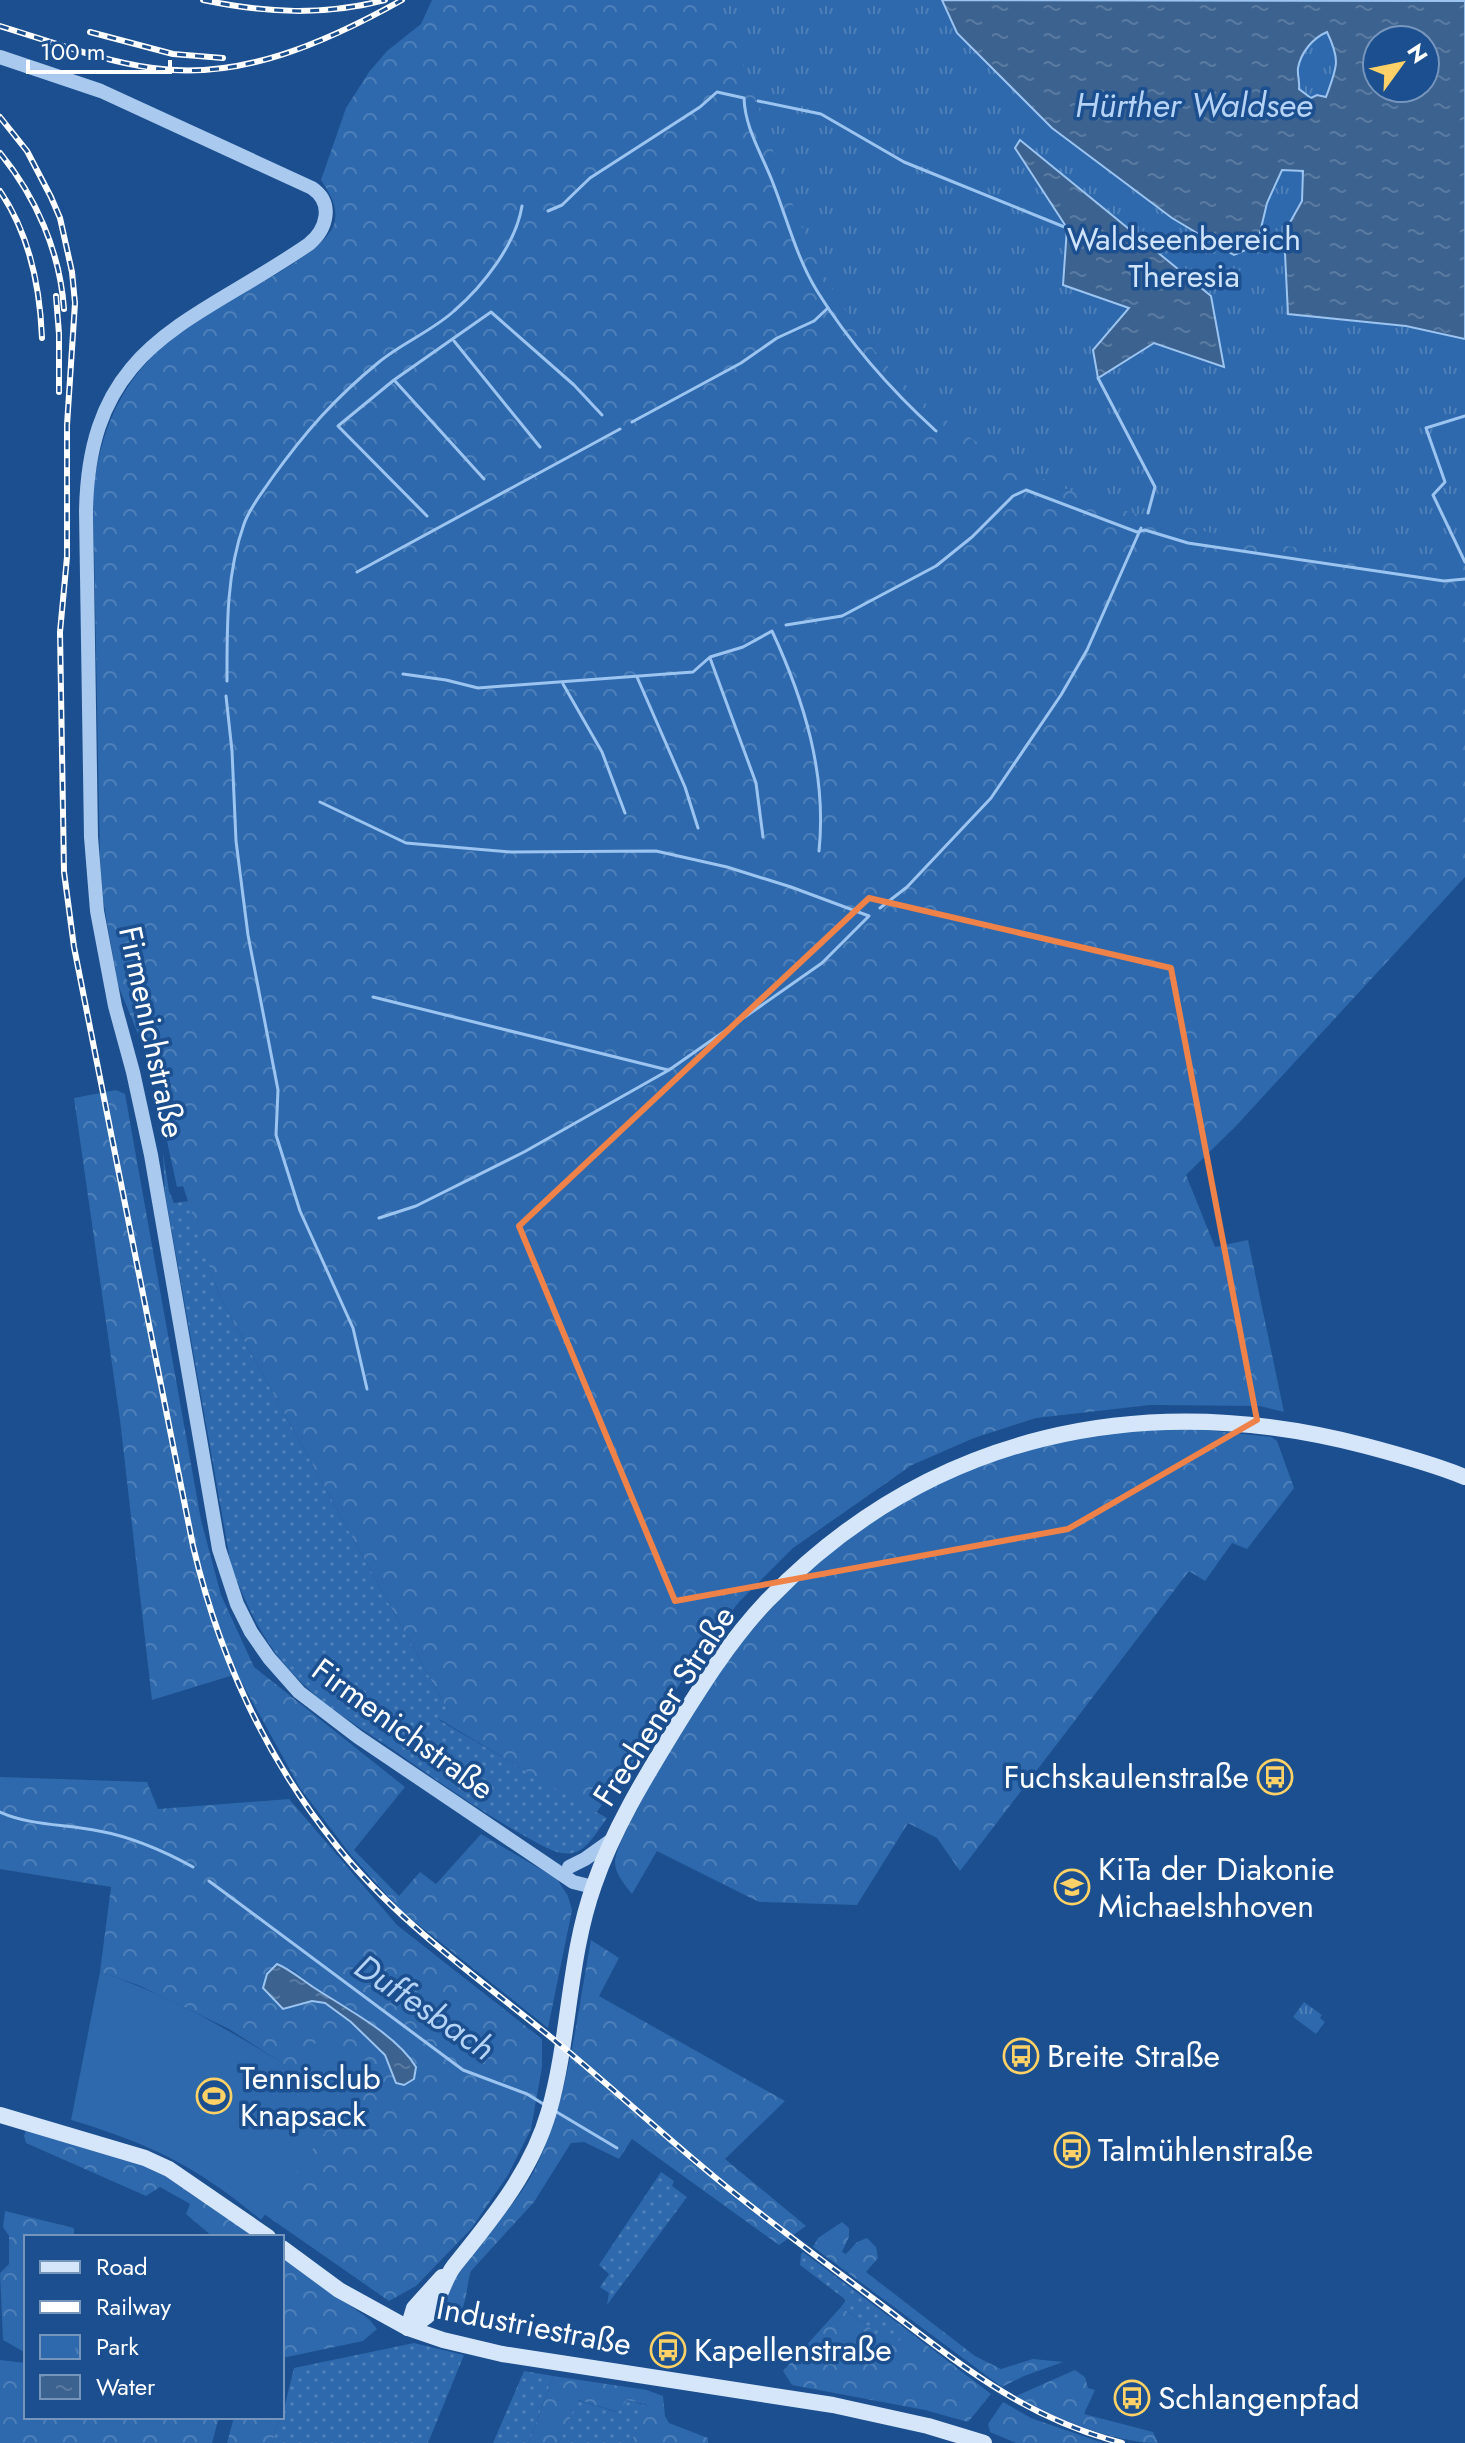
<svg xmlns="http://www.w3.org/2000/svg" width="1465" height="2443" font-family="Jost,sans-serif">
<defs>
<pattern id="grass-dots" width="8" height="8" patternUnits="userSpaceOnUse" patternTransform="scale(2)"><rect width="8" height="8" fill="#2e69ad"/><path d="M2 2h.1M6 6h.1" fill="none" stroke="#4d80b9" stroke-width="1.8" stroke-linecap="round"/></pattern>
<pattern id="forest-crowns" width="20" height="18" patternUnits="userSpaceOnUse" patternTransform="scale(2)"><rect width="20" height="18" fill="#2e69ad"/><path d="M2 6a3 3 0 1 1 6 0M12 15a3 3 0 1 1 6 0" fill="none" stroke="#4d80b9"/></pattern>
<pattern id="park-tufts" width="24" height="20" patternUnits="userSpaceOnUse" patternTransform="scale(2)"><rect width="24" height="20" fill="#2e69ad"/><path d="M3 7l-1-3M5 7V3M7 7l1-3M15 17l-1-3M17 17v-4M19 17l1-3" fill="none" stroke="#4d80b9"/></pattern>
<pattern id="water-ripples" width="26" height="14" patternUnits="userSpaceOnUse" patternTransform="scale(2)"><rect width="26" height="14" fill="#3c6290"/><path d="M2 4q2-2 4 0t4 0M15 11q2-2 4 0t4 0" fill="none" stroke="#597aa1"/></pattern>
</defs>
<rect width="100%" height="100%" fill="#1b4f8f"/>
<g fill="url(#grass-dots)">
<path d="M163 1154 169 1191 174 1203 189 1201 219 1295 447 1709 439 1720 607 1818C589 1843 580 1864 547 1848 492 1820 442 1784 392 1749 355 1724 315 1701 286 1666 260 1635 245 1603 231 1565L165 1193Z"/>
<path d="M661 2172 674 2181 672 2186 687 2197 607 2305 609 2293 600 2287 609 2274 599 2265Z"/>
<path d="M803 2252 907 2330 896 2347 841 2307 846 2300 800 2265 801 2254Z"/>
<path d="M414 2343 464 2355 428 2443H272L280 2417H282L294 2368Z"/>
<path d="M524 2371 553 2376 529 2443H493Z"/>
<path d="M577 2400 617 2412 627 2400 648 2406 631 2443H559Z"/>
</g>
<g fill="url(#forest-crowns)" fill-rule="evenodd">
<path d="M432 0H942L1465 339V877L1236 1126 1186 1175 1215 1247 1248 1240 1284 1412 1260 1406 1150 1405 1036 1418 974 1438 912 1465 793 1548 739 1602 693 1661 642 1750 596 1813 439 1719 447 1709 219 1295 183 1186 177 1187 150 1063 118 985 103 899 100 858 93 492C99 442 114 397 149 360 168 339 193 323 217 308 243 292 326 252 334 224 339 207 330 194 321 180L346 108 369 72 387 51 421 24Z"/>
<path d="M116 1090 125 1094 201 1520 221 1595 254 1667 405 1787 354 1850 399 1896 420 1872 436 1884 481 1834 557 1879 568 1896 572 1910 548 2028 400 1910 350 1854 300 1788 237 1674 152 1700 120 1420 74 1098Z"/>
<path d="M1179 1427 1271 1437 1277 1441 1294 1488 1247 1549 1232 1543 1205 1581 1189 1571 960 1871 937 1838 908 1823 857 1905 759 1902 657 1851 632 1894C625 1885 615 1874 615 1862 615 1846 647 1791 656 1774 737 1619 858 1498 1029 1448 1078 1434 1129 1431 1179 1427Z"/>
<path d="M0 1777 147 1782 158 1809 289 1799 397 1925 542 2039V2067L531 2129 508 2175 471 2229 416 2286 389 2301 264 2214 370 2069 296 2072 229 2029 138 1985 100 1972 111 1887 0 1869ZM277 1964 294 1971 312 1986 354 2011 414 2079 396 2083 385 2055 351 2022 324 2003 312 2001 283 2009 267 1974Z"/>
<path d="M591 1940 619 1958 599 1996 785 2101 725 2159 806 2226 779 2245 632 2139 619 2159 584 2142 571 2143 534 2202 471 2271C464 2289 470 2328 438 2312 444 2300 449 2286 457 2274 480 2238 514 2209 534 2171 568 2104 577 2014 591 1940Z"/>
<path d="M26 2130 140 2163 183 2184 256 2237H213L186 2214 190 2204 160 2187 146 2196 26 2143 24 2136Z"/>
<path d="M5 2211 74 2228V2237H26V2353L3 2340 0 2273 9 2264V2236L3 2227Z"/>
<path d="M842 2222 849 2228V2237L842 2252 846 2254 857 2242 867 2238 876 2247 878 2258 866 2272 975 2356 1001 2369 1033 2359 1063 2362 1024 2376 1002 2387 813 2247 818 2238Z"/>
<path d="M282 2256 370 2320 377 2329 363 2341 282 2358Z"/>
<path d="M841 2307 895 2346 907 2330 991 2394 968 2422 925 2410 792 2385 783 2371Z"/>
<path d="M0 2360 26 2363V2417H219L212 2443H0Z"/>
<path d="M1075 2370 1085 2377 1088 2388 1095 2390 1084 2414 1153 2432 1158 2443C1115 2443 1053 2418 1016 2396Z"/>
<path d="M553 2376 647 2390 663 2396 665 2416 669 2423 708 2438V2443H631L647 2405 627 2400 618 2412 578 2400 559 2443H529Z"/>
<path d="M1003 2402 1031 2418 1103 2443H1016L990 2432 988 2424Z"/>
<path d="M234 2417H280L272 2443H227Z"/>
</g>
<g fill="url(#park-tufts)" fill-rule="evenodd">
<path d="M713 0H1465V566C1399 558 1333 554 1267 543 1092 515 925 452 833 290 788 212 766 121 733 37 728 24 719 13 713 0ZM1377 40H1425V88H1377Z"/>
<path d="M1304 2002 1322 2015 1320 2018 1325 2022 1316 2034 1293 2017Z"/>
</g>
<path fill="#2e69ad" d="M100 1972C170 1995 233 2032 295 2071L321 2036 371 2069 261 2220C196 2166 151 2144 71 2120Z"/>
<g fill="url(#water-ripples)" stroke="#9cc4f0" stroke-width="2" fill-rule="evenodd">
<path d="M942 0 1465 1V339L1406 326 1288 314 1284 233 1302 201 1303 171 1282 170 1267 203 1257 245 1234 255 1172 218 1052 128 957 33ZM1327 32C1341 61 1337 67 1326 97L1317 95 1311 98 1299 89C1300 82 1297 74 1298 68 1301 52 1313 38 1327 32ZM1377 40H1425V88H1377Z"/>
<path d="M1020 140 1211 296 1224 367 1154 343 1098 378 1093 350 1129 308 1063 285 1067 228 1015 148Z"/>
<path d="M277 1964C291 1970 301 1979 313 1987 345 2008 396 2034 416 2067L414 2079 404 2085 396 2083 385 2055 351 2022 325 2003 312 2001 283 2009 263 1988 267 1974Z"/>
</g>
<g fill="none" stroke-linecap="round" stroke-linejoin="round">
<g stroke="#9cc4f0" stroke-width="3">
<path d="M758 101 821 114 904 162 1067 228"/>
<path d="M548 211 562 205 590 178 700 107 717 92 744 98C745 127 760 151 771 178 786 215 796 257 817 291 849 342 892 391 936 431"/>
<path d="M454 341 540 447"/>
<path d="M1098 378 1155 487 1148 513"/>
<path d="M395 381 484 479"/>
<path d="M1465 416 1426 428 1445 482 1433 495 1465 562"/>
<path d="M632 422 741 363 777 338 814 321 828 308"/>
<path d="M427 516 338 426 394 380 491 312 574 385 602 415"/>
<path d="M357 572 620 429"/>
<path d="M786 625 842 616 936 566 972 537 1013 496 1026 490 1137 532 1145 530 1188 543 1444 581 1465 579"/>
<path d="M710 658 756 783 763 837"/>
<path d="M403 674 446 680 478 688 693 672 710 657 743 647 772 631C804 700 827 774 819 851"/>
<path d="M637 677 685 787 698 828"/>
<path d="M227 681C227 629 226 574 244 524 250 507 262 493 272 478 305 432 335 398 379 362 402 343 432 331 454 311 483 286 516 244 522 206"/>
<path d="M563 684 602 752 625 813"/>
<path d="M226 696 232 751 236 841 248 935 278 1090 276 1135 300 1211 353 1328 367 1389"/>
<path d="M320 802 406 843 511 852 656 851 727 867 791 887 869 916 822 963 669 1070 524 1152 416 1206 379 1218"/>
<path d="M880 908 907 887 991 798 1061 695 1087 650 1141 528"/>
<path d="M373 997 668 1070"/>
<path d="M0 1812C31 1826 66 1824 99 1831 132 1837 164 1851 193 1867"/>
<path d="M209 1881 463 2070 527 2094 545 2105"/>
<path d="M555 2111 617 2148"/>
</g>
<g stroke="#a9c9ee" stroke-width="14">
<path d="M0 57 101 91 312 188C334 203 327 229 309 244 192 325 89 342 86 511L91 837 97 911 115 1006 133 1072 151 1155 219 1549 237 1604 251 1632 269 1658 299 1692 358 1737 573 1882 593 1887"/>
<path d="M569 1867 585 1859 613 1839"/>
</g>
<g stroke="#d6e6fa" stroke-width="16">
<path d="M0 2115 145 2158 169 2169 268 2237"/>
<path d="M282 2248 339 2290 408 2328 443 2340 502 2354 833 2405 928 2426 984 2443"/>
<path d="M408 2328C414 2324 423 2320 428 2315 440 2302 443 2280 454 2266 492 2219 532 2171 549 2111 570 2037 568 1958 594 1885 613 1830 644 1779 674 1730 702 1685 730 1640 767 1601 930 1432 1144 1388 1366 1446 1400 1455 1433 1464 1465 1477"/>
<path d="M408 2328 414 2308 442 2277"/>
</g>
<g stroke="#fff" stroke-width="6">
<g id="rail">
<path d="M203 0C266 13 323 16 385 0"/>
<path d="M0 26C50 41 101 61 153 68 240 81 327 42 402 0"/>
<path d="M90 32 173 54 223 58"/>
<path d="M0 117 27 151 51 197 60 218 72 272 75 303 67 425V557L60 632 64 872 74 947 193 1546C219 1656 265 1757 336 1845 402 1928 489 1985 570 2053 619 2094 667 2138 717 2179 767 2220 819 2258 871 2297 954 2359 1018 2416 1122 2443"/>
<path d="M0 153C36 197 60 252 64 309"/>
<path d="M0 191C30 235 40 287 42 338"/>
<path d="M56 296 59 334V392"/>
</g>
</g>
<use href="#rail" stroke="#1b4f8f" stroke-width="3" stroke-dasharray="9" stroke-linecap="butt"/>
</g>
<path fill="none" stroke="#ee8249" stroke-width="6" stroke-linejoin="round" d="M869 898 1171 968 1257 1420 1068 1529 675 1601 519 1226Z"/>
<defs>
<g id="bus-ring" transform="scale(1.8)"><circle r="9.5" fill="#1b4f8f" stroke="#ffd166" stroke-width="1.5"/><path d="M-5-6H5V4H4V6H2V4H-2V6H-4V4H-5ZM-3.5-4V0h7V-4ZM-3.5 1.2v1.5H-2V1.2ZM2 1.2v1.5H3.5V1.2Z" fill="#ffd166"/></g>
<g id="school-ring" transform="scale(1.8)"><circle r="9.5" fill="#1b4f8f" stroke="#ffd166" stroke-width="1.5"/><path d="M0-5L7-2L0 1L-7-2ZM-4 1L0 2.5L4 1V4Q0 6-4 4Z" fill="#ffd166"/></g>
<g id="stadium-ring" transform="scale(1.8)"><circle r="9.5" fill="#1b4f8f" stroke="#ffd166" stroke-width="1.5"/><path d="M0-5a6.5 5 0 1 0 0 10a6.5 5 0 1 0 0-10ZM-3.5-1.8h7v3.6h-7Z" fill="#ffd166"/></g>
</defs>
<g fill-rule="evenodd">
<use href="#bus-ring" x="1275" y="1777"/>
<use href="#school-ring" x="1072" y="1887"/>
<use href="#bus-ring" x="1021" y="2056"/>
<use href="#stadium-ring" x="214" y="2096"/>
<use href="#bus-ring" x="1072" y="2150"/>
<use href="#bus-ring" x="668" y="2350"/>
<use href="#bus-ring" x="1132" y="2398"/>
</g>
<g text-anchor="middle" stroke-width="7" stroke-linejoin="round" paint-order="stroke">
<g font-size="32" fill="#cfe3fa" stroke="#1b4f8f">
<text x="1184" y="250">Waldseenbereich<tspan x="1184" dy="37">Theresia</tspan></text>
</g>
<g font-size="32" fill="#fff" stroke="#1b4f8f">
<text transform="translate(152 1032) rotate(78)" y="11">Firmenichstraße</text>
<text transform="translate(664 1706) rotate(-57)" y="11">Frechener Straße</text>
<text transform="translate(403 1729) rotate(36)" y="11">Firmenichstraße</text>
<text transform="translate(534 2326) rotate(11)" y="11">Industriestraße</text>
</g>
<g font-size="32" fill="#fff" stroke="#1b4f8f" text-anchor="start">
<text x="1249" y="1788" text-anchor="end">Fuchskaulenstraße</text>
<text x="1098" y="1880">KiTa der Diakonie<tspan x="1098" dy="37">Michaelshhoven</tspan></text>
<text x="1047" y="2067">Breite Straße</text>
<text x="240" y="2089">Tennisclub<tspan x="240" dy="37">Knapsack</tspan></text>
<text x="1098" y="2161">Talmühlenstraße</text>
<text x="694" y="2361">Kapellenstraße</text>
<text x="1158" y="2409">Schlangenpfad</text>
</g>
<g font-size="34" font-style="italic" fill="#b5d3f5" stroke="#1b4f8f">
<text x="1194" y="117">Hürther Waldsee</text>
<text transform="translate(425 2007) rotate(34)" y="12">Duffesbach</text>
</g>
</g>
<rect x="24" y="2235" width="260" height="184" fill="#1b4f8f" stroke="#7695bc" stroke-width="2"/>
<rect x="40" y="2261" width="40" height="12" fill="#d6e6fa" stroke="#7695bc" stroke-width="2"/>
<text x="96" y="2275" font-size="24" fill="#ffffff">Road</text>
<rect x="40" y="2301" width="40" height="12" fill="#ffffff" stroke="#7695bc" stroke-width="2"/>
<text x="96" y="2315" font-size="24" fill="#ffffff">Railway</text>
<rect x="40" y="2335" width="40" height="24" fill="url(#park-tufts)" stroke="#7695bc" stroke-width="2"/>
<text x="96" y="2355" font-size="24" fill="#ffffff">Park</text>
<rect x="40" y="2375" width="40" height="24" fill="url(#water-ripples)" stroke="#7695bc" stroke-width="2"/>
<text x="96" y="2395" font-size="24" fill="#ffffff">Water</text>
<g transform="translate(1401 64) rotate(57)"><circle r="38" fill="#1b4f8f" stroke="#7695bc" stroke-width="2"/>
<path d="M0-6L14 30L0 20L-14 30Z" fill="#ffd166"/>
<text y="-12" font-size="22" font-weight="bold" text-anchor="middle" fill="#ffffff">N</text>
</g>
<path d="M28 60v12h142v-12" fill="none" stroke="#ffffff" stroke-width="4"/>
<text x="40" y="60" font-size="24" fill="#ffffff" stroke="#1b4f8f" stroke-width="6" paint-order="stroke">100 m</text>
</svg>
